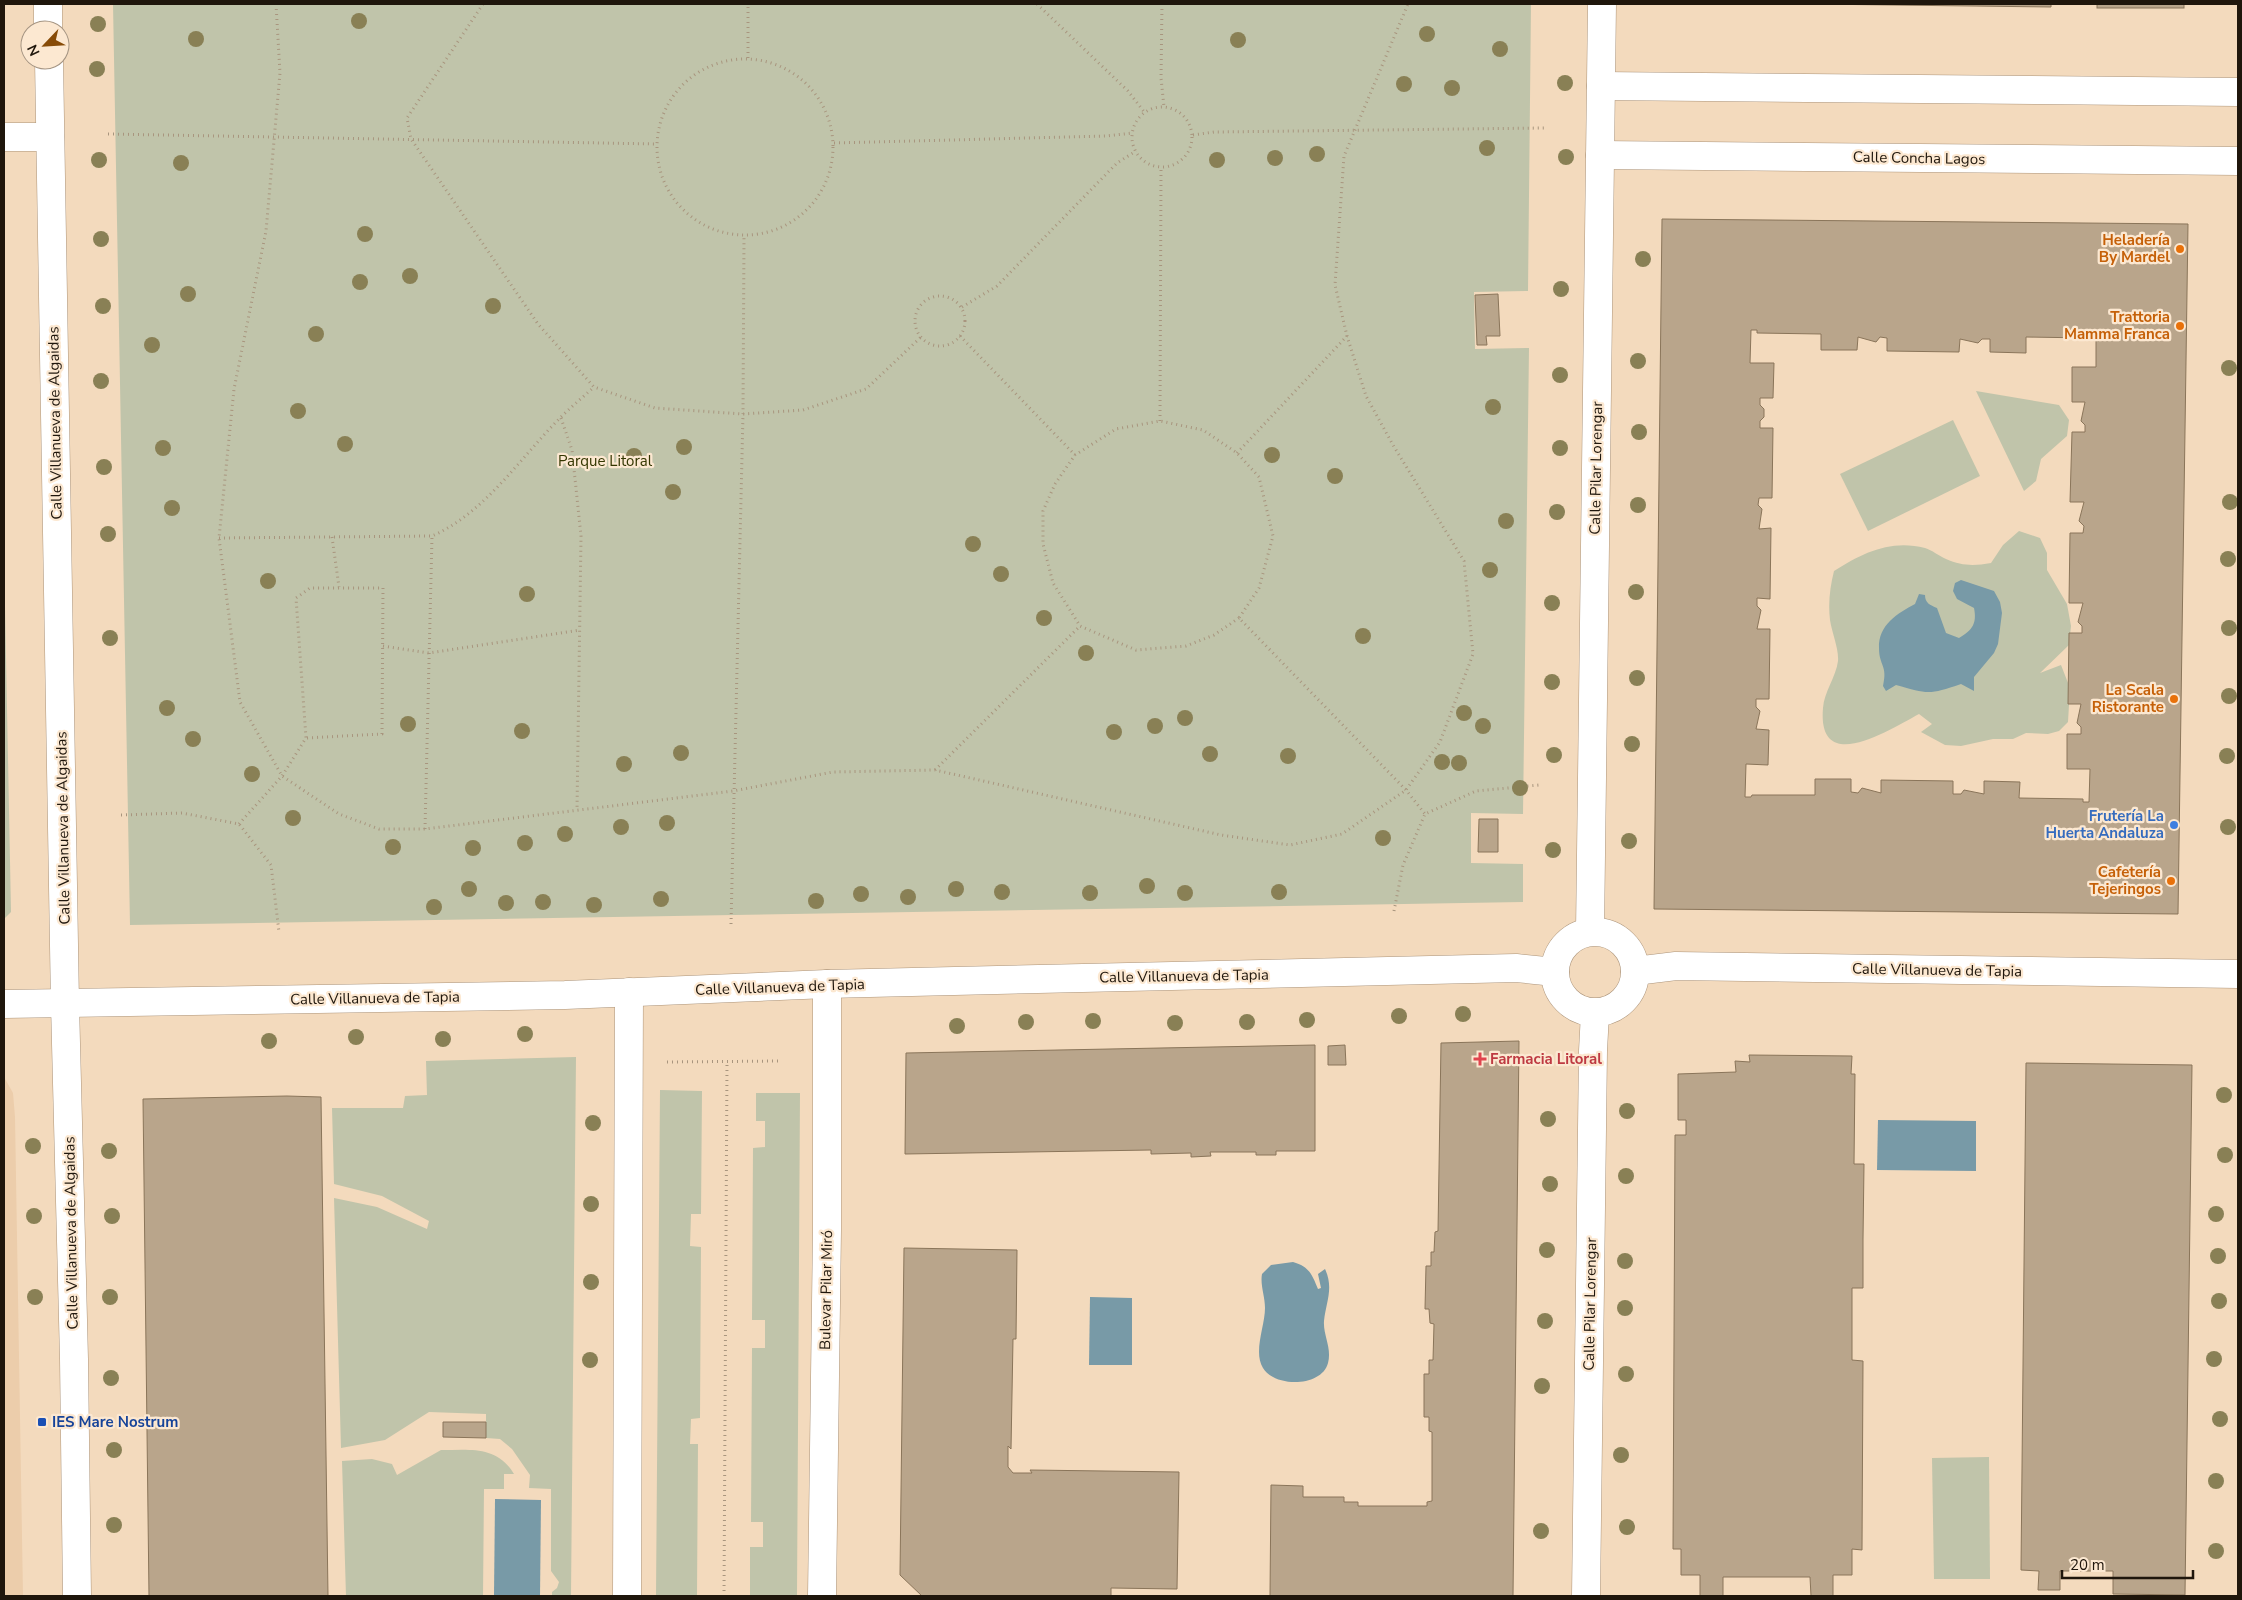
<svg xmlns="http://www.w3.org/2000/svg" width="2242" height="1600" font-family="'Nunito Sans',sans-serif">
<rect width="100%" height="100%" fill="#f3dabd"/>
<path fill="#eccdab" d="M4 1077 13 1093 15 1117 23 1596H4Z"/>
<g fill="#c0c4aa">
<path d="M113 4H1531L1528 291 1474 292 1475 349 1529 348 1523 814 1471 813V863L1523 864V902L130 925Z"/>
<path d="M1976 391 2059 405 2069 420 2067 436 2041 459 2036 481 2024 491Z"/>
<path d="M1953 420 1980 476 1868 531 1840 474Z"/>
<path d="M2019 531 2040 538 2047 553V570L2067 604 2071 626 2069 645 2040 673 2061 665 2070 688 2068 722 2059 731 2048 734 2026 733 2013 739H1993L1961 746 1945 745 1921 732 1932 724 1919 714C1891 729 1817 777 1823 708 1824 692 1836 677 1838 661 1839 649 1832 633 1830 620 1828 603 1830 587 1834 571 1862 553 1891 539 1925 548 1932 550 1939 556 1946 559 1962 566 1974 566 1991 563L2003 545Z"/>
<path d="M4 555 11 912 4 919Z"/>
<path d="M576 1057 571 1596H552V1592L557 1588 559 1582 551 1571V1489L529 1488 530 1475 512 1449 500 1439 486 1438V1414L429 1412 385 1440 341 1448 334 1198 377 1207 427 1229 429 1221 382 1196 334 1184 332 1108H403L405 1096 427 1095 426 1061Z"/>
<path d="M660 1090 702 1091 701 1214H691L690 1246 701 1247 700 1418 691 1419 690 1444H698L697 1596H656Z"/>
<path d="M756 1093H800L797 1596H750V1547H763V1522H751L752 1348H765V1320H752L753 1148 765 1147V1121H756Z"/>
<path d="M441 1450C469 1450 497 1445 514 1474H504V1489H484L483 1596H346L342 1461 372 1459 392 1464 397 1475Z"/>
<path d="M1989 1457 1990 1579H1934L1932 1458Z"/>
</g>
<g fill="#789aa7">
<path d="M1961 580 1994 591 2000 602 2002 613 1998 644 1994 653 1974 677V691L1961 684C1929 695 1928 694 1896 685L1886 691 1883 686C1888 665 1879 666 1879 648 1878 625 1898 613 1915 604L1919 594 1925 595C1925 603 1930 605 1937 608L1946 633 1959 638C1973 630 1977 623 1974 608L1957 599 1953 591 1955 583Z"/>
<path d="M1878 1120 1976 1121V1171L1877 1170Z"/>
<path d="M1293 1262C1310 1267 1312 1275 1318 1289L1321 1288 1318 1274 1325 1269C1334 1288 1326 1302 1324 1321 1323 1335 1332 1348 1328 1363 1322 1387 1275 1388 1263 1368 1253 1352 1265 1326 1265 1308 1265 1296 1260 1285 1262 1274L1271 1265Z"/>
<path d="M1090 1297 1132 1298V1365H1089Z"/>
<path d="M495 1499 541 1500 540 1596H494Z"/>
</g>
<g fill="#b9a58b" stroke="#8a755a" fill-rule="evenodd">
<path d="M1813 4H2051V7Z"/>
<rect x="2097" y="4" width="87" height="4"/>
<path d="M1662 219 2188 224 2178 914 1654 909ZM1751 330H1757V333L1821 334V350H1857L1858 337 1876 342 1880 337 1887 338V351L1959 352 1960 339 1978 343 1982 339H1990V352L2026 353V337L2089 338V334H2096V367H2072V402H2085L2081 421 2085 425V432H2072L2070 502H2084L2079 521 2084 526 2083 533H2070L2069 603H2083L2078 622 2082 626V633H2069L2068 704H2081L2077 723 2081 727V734H2067V769H2090L2089 802H2083V799L2019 798 2020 782 1984 781V794L1964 790 1961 794H1953V781L1881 780V793L1862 788 1858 793 1851 792V779H1815V795H1752L1751 797H1745L1746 764 1768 765 1769 730 1756 729 1760 711 1756 707V699H1769L1770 629H1757L1761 610 1757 606V598L1770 599 1771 528 1759 529 1762 509 1758 505 1759 498H1772L1773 428H1760V421L1764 417V409L1760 405V398H1773L1774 363H1750Z"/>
<path d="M1498 294 1500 336H1486L1487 345H1477L1475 295Z"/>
<path d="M1479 819H1498V852H1478Z"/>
<path d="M1519 1041 1513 1596H1270L1271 1485 1303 1486V1497H1344V1502H1358V1506H1427V1502L1432 1501V1432L1429 1431V1417H1424V1374H1429V1360H1433L1434 1324 1430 1323 1429 1309H1425L1426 1266H1431V1252H1434L1435 1232 1438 1231 1441 1043Z"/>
<path d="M1315 1045V1151H1276V1155H1256V1152H1210L1211 1156 1191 1157V1153L1151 1154V1150L905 1154 906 1053Z"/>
<path d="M1345 1045 1346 1065H1328V1046Z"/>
<path d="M1749 1055 1852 1056 1851 1074H1855L1854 1164H1864L1863 1239V1288H1852V1360L1863 1361 1862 1550 1852 1549V1575H1833V1596H1811L1810 1577H1723V1596H1700V1575H1681V1549H1673L1675 1135H1686V1120H1678V1074L1736 1072 1735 1061 1750 1062Z"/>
<path d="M2026 1063 2192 1065 2185 1595 2113 1594V1571H2060V1590H2038L2039 1571 2021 1570Z"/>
<path d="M287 1096 321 1097 328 1596H149L143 1099Z"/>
<path d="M904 1248 1017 1250 1016 1339H1013L1011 1449 1008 1446V1467L1013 1473H1032L1030 1470 1179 1472 1177 1589 1111 1588V1596H922L900 1575Z"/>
<path d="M443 1422H486V1438L443 1437Z"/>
</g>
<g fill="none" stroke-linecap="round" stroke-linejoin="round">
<g stroke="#ac947a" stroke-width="29">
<g id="minor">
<path d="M48 4V30"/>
<path d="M49 60 65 1004 74 1359 77 1596"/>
<path d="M1601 86 2238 92"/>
<path d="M4 137H50"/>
<path d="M1600 155 2238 161"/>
<path d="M1590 932 1602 4"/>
<circle cx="1595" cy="972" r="40"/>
<path d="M1635 971 1676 966 2238 974"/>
<path d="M4 1004 565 995 827 984 1516 968 1555 972"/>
<path d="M627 1596 629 992"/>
<path d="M822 1596 827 1230V984"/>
<path d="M1586 1596 1593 1051 1595 1013"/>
</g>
</g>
<g stroke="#a8957e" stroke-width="3" stroke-dasharray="1 4" stroke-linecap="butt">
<path d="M276 4 280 73 266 231 234 389 219 538 240 702 282 776 339 814 379 829H425L733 791 833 772 935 770 1221 835 1290 845 1342 834 1406 790 1440 742 1473 654 1464 561 1393 445 1366 396 1347 336 1335 285 1344 156 1408 4"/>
<path d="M483 4 407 118 411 139 538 324 594 387 655 408 743 414 803 410 866 389 921 337"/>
<path d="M1037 4 1128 91 1145 113"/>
<path d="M1162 4 1161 78 1164 107"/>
<path d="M748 58V4"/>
<circle cx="745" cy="147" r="88"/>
<circle cx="1162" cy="137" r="30"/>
<path d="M108 134 656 144"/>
<path d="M1193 135 1214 132 1544 128"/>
<path d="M834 143 1106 136 1133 133"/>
<circle cx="940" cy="321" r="25"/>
<path d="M962 307 997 286 1117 163 1136 151"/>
<path d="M960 336 1075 455"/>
<path d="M561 418 572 450 581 536 577 810"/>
<path d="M1160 421 1161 167"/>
<path d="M1237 453 1347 336"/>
<path d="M332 537 339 587"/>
<path d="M219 538 432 536C485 513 520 458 560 418 571 407 583 397 594 387"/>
<path d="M1239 618 1214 635 1186 646 1136 650 1080 626 1053 583 1043 544V511L1055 484 1075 455 1116 429 1160 421 1203 430 1237 453 1259 477 1273 536 1259 588 1239 618 1406 790 1425 814"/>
<path d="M383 646 429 653 580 630"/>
<path d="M935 770 1080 626"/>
<path d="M121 815 182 813 239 824 271 865 279 932"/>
<path d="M239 824 282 776 306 738 296 598 310 588H383L382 734 306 738"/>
<path d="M425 829 432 536"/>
<path d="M1394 911 1403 865 1425 814 1476 791 1539 785"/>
<path d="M731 924 743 414 744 238"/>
<path d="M667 1062 781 1061"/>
<path d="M724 1596 727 1061"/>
</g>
<use href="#minor" stroke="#fff" stroke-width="28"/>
</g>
<g fill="#898055">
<circle cx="359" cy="21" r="8"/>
<circle cx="98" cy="24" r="8"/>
<circle cx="1427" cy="34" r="8"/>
<circle cx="196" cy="39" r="8"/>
<circle cx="1238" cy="40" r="8"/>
<circle cx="1500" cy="49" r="8"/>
<circle cx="97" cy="69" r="8"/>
<circle cx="1565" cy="83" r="8"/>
<circle cx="1404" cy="84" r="8"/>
<circle cx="1452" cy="88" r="8"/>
<circle cx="1487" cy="148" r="8"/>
<circle cx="1317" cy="154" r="8"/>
<circle cx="1566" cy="157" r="8"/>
<circle cx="1275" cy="158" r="8"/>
<circle cx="99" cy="160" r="8"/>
<circle cx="1217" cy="160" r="8"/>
<circle cx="181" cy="163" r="8"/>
<circle cx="365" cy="234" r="8"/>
<circle cx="101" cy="239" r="8"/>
<circle cx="1643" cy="259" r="8"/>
<circle cx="410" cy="276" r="8"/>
<circle cx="360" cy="282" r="8"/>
<circle cx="1561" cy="289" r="8"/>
<circle cx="188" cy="294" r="8"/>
<circle cx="103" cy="306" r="8"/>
<circle cx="493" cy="306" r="8"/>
<circle cx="316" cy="334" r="8"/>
<circle cx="152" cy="345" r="8"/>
<circle cx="1638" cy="361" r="8"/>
<circle cx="2229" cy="368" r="8"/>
<circle cx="1560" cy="375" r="8"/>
<circle cx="101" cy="381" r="8"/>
<circle cx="1493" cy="407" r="8"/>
<circle cx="298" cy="411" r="8"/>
<circle cx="1639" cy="432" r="8"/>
<circle cx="345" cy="444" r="8"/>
<circle cx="684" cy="447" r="8"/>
<circle cx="163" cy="448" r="8"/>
<circle cx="1560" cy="448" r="8"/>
<circle cx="1272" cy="455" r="8"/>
<circle cx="634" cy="456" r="8"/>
<circle cx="104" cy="467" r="8"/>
<circle cx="1335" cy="476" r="8"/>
<circle cx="673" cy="492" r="8"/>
<circle cx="2230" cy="502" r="8"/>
<circle cx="1638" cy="505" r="8"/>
<circle cx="172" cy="508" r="8"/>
<circle cx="1557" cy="512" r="8"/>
<circle cx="1506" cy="521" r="8"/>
<circle cx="108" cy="534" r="8"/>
<circle cx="973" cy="544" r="8"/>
<circle cx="2228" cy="559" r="8"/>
<circle cx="1490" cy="570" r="8"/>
<circle cx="1001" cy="574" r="8"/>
<circle cx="268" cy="581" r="8"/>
<circle cx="1636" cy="592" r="8"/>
<circle cx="527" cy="594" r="8"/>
<circle cx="1552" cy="603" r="8"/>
<circle cx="1044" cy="618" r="8"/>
<circle cx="2229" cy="628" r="8"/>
<circle cx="1363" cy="636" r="8"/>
<circle cx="110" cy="638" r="8"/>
<circle cx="1086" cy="653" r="8"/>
<circle cx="1637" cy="678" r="8"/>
<circle cx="1552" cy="682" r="8"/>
<circle cx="2229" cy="696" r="8"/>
<circle cx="167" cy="708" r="8"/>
<circle cx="1464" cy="713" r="8"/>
<circle cx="1185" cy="718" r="8"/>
<circle cx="408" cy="724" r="8"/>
<circle cx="1155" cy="726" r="8"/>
<circle cx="1483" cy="726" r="8"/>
<circle cx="522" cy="731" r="8"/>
<circle cx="1114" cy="732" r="8"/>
<circle cx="193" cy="739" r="8"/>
<circle cx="1632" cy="744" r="8"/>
<circle cx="681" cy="753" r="8"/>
<circle cx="1210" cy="754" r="8"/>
<circle cx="1554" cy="755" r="8"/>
<circle cx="1288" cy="756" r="8"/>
<circle cx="2227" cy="756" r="8"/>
<circle cx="1442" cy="762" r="8"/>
<circle cx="1459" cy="763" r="8"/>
<circle cx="624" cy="764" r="8"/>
<circle cx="252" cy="774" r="8"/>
<circle cx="1520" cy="788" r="8"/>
<circle cx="293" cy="818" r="8"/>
<circle cx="667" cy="823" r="8"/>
<circle cx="621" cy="827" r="8"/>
<circle cx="2228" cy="827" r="8"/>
<circle cx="565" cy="834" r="8"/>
<circle cx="1383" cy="838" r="8"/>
<circle cx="1629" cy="841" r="8"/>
<circle cx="525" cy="843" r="8"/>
<circle cx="393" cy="847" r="8"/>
<circle cx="473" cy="848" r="8"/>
<circle cx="1553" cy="850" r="8"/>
<circle cx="1147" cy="886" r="8"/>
<circle cx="469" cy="889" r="8"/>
<circle cx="956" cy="889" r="8"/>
<circle cx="1002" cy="892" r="8"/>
<circle cx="1279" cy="892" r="8"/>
<circle cx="1090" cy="893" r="8"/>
<circle cx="1185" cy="893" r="8"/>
<circle cx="861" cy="894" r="8"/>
<circle cx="908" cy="897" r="8"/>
<circle cx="661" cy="899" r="8"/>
<circle cx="816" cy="901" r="8"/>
<circle cx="543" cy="902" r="8"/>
<circle cx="506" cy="903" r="8"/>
<circle cx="594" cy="905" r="8"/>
<circle cx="434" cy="907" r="8"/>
<circle cx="1463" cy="1014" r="8"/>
<circle cx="1399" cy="1016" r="8"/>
<circle cx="1307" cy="1020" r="8"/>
<circle cx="1093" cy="1021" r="8"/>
<circle cx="1026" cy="1022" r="8"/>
<circle cx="1247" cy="1022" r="8"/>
<circle cx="1175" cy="1023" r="8"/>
<circle cx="957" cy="1026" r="8"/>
<circle cx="525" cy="1034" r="8"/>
<circle cx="356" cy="1037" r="8"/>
<circle cx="443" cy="1039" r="8"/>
<circle cx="269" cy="1041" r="8"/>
<circle cx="2224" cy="1095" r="8"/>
<circle cx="1627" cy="1111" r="8"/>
<circle cx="1548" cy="1119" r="8"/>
<circle cx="593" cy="1123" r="8"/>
<circle cx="33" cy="1146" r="8"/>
<circle cx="109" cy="1151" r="8"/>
<circle cx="2225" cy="1155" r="8"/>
<circle cx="1626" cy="1176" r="8"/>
<circle cx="1550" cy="1184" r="8"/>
<circle cx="591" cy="1204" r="8"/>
<circle cx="2216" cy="1214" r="8"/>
<circle cx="34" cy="1216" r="8"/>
<circle cx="112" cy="1216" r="8"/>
<circle cx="1547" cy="1250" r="8"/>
<circle cx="2218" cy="1256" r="8"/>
<circle cx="1625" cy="1261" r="8"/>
<circle cx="591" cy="1282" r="8"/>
<circle cx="35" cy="1297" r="8"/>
<circle cx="110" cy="1297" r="8"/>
<circle cx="2219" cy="1301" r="8"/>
<circle cx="1625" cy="1308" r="8"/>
<circle cx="1545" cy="1321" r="8"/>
<circle cx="2214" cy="1359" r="8"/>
<circle cx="590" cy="1360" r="8"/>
<circle cx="1626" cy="1374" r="8"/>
<circle cx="111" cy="1378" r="8"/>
<circle cx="1542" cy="1386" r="8"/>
<circle cx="2220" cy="1419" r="8"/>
<circle cx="114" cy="1450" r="8"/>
<circle cx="1621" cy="1455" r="8"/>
<circle cx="2216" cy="1481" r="8"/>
<circle cx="114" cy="1525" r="8"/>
<circle cx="1627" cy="1527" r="8"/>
<circle cx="1541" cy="1531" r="8"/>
<circle cx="2216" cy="1551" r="8"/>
</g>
<g fill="#e8710a" stroke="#fce8d1" stroke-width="2">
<circle cx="2180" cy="249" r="5"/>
<circle cx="2180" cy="326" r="5"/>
<circle cx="2174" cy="699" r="5"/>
<circle cx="2171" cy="881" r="5"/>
</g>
<circle fill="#3f7fe0" stroke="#fce8d1" stroke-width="2" cx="2174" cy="825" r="5"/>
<path fill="#e0444e" stroke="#fce8d1" stroke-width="2" d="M1477.5 1051.5h5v5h5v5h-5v5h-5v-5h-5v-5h5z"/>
<rect fill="#1a4fb4" stroke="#fce8d1" stroke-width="2" x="37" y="1417" width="10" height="10" rx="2.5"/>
<g text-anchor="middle" stroke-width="4.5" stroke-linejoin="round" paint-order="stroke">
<g font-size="15" fill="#1f160c" stroke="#fce8d1">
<text transform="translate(1919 158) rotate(1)" y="5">Calle Concha Lagos</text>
<text transform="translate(55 423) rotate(-91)" y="5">Calle Villanueva de Algaidas</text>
<text transform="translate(1596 468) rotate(-89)" y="5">Calle Pilar Lorengar</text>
<text transform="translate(63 828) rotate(-91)" y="5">Calle Villanueva de Algaidas</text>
<text transform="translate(1937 970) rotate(1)" y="5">Calle Villanueva de Tapia</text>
<text transform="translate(1184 976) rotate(-1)" y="5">Calle Villanueva de Tapia</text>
<text transform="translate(780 987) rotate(-2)" y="5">Calle Villanueva de Tapia</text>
<text transform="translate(375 998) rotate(-1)" y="5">Calle Villanueva de Tapia</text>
<text transform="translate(71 1233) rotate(-91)" y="5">Calle Villanueva de Algaidas</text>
<text transform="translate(826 1290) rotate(-89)" y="5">Bulevar Pilar Miró</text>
<text transform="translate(1590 1304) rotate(-89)" y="5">Calle Pilar Lorengar</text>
</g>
<g font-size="15" font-weight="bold" fill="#c56008" stroke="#fce8d1" text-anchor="end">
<text x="2170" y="245">Heladería<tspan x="2170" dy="17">By Mardel</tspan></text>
<text x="2170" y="322">Trattoria<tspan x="2170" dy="17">Mamma Franca</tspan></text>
<text x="2164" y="695">La Scala<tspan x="2164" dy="17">Ristorante</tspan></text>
<text x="2161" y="877">Cafetería<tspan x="2161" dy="17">Tejeringos</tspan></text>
</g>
<g font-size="15" fill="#333600" stroke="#fce8d1">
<text x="605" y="466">Parque Litoral</text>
</g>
<g font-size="15" font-weight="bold" fill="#366cbe" stroke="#fce8d1" text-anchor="end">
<text x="2164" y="821">Frutería La<tspan x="2164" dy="17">Huerta Andaluza</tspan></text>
</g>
<g font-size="15" font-weight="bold" fill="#be3a42" stroke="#fce8d1" text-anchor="start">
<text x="1490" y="1064">Farmacia Litoral</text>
</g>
<g font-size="15" font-weight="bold" fill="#164399" stroke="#fce8d1" text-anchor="start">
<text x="52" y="1427">IES Mare Nostrum</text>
</g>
</g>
<rect width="2242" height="1600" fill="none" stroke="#1f160c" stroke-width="10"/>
<g transform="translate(45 45) rotate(245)"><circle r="24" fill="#fce8d1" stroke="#a49482"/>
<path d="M0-4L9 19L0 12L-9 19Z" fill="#874b07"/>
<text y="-8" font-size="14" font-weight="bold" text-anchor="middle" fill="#1f160c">N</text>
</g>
<path d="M2062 1570v8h131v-8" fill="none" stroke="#1f160c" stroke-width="2.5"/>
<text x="2070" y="1570" font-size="15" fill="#1f160c" stroke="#fce8d1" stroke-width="4" paint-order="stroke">20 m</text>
</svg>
